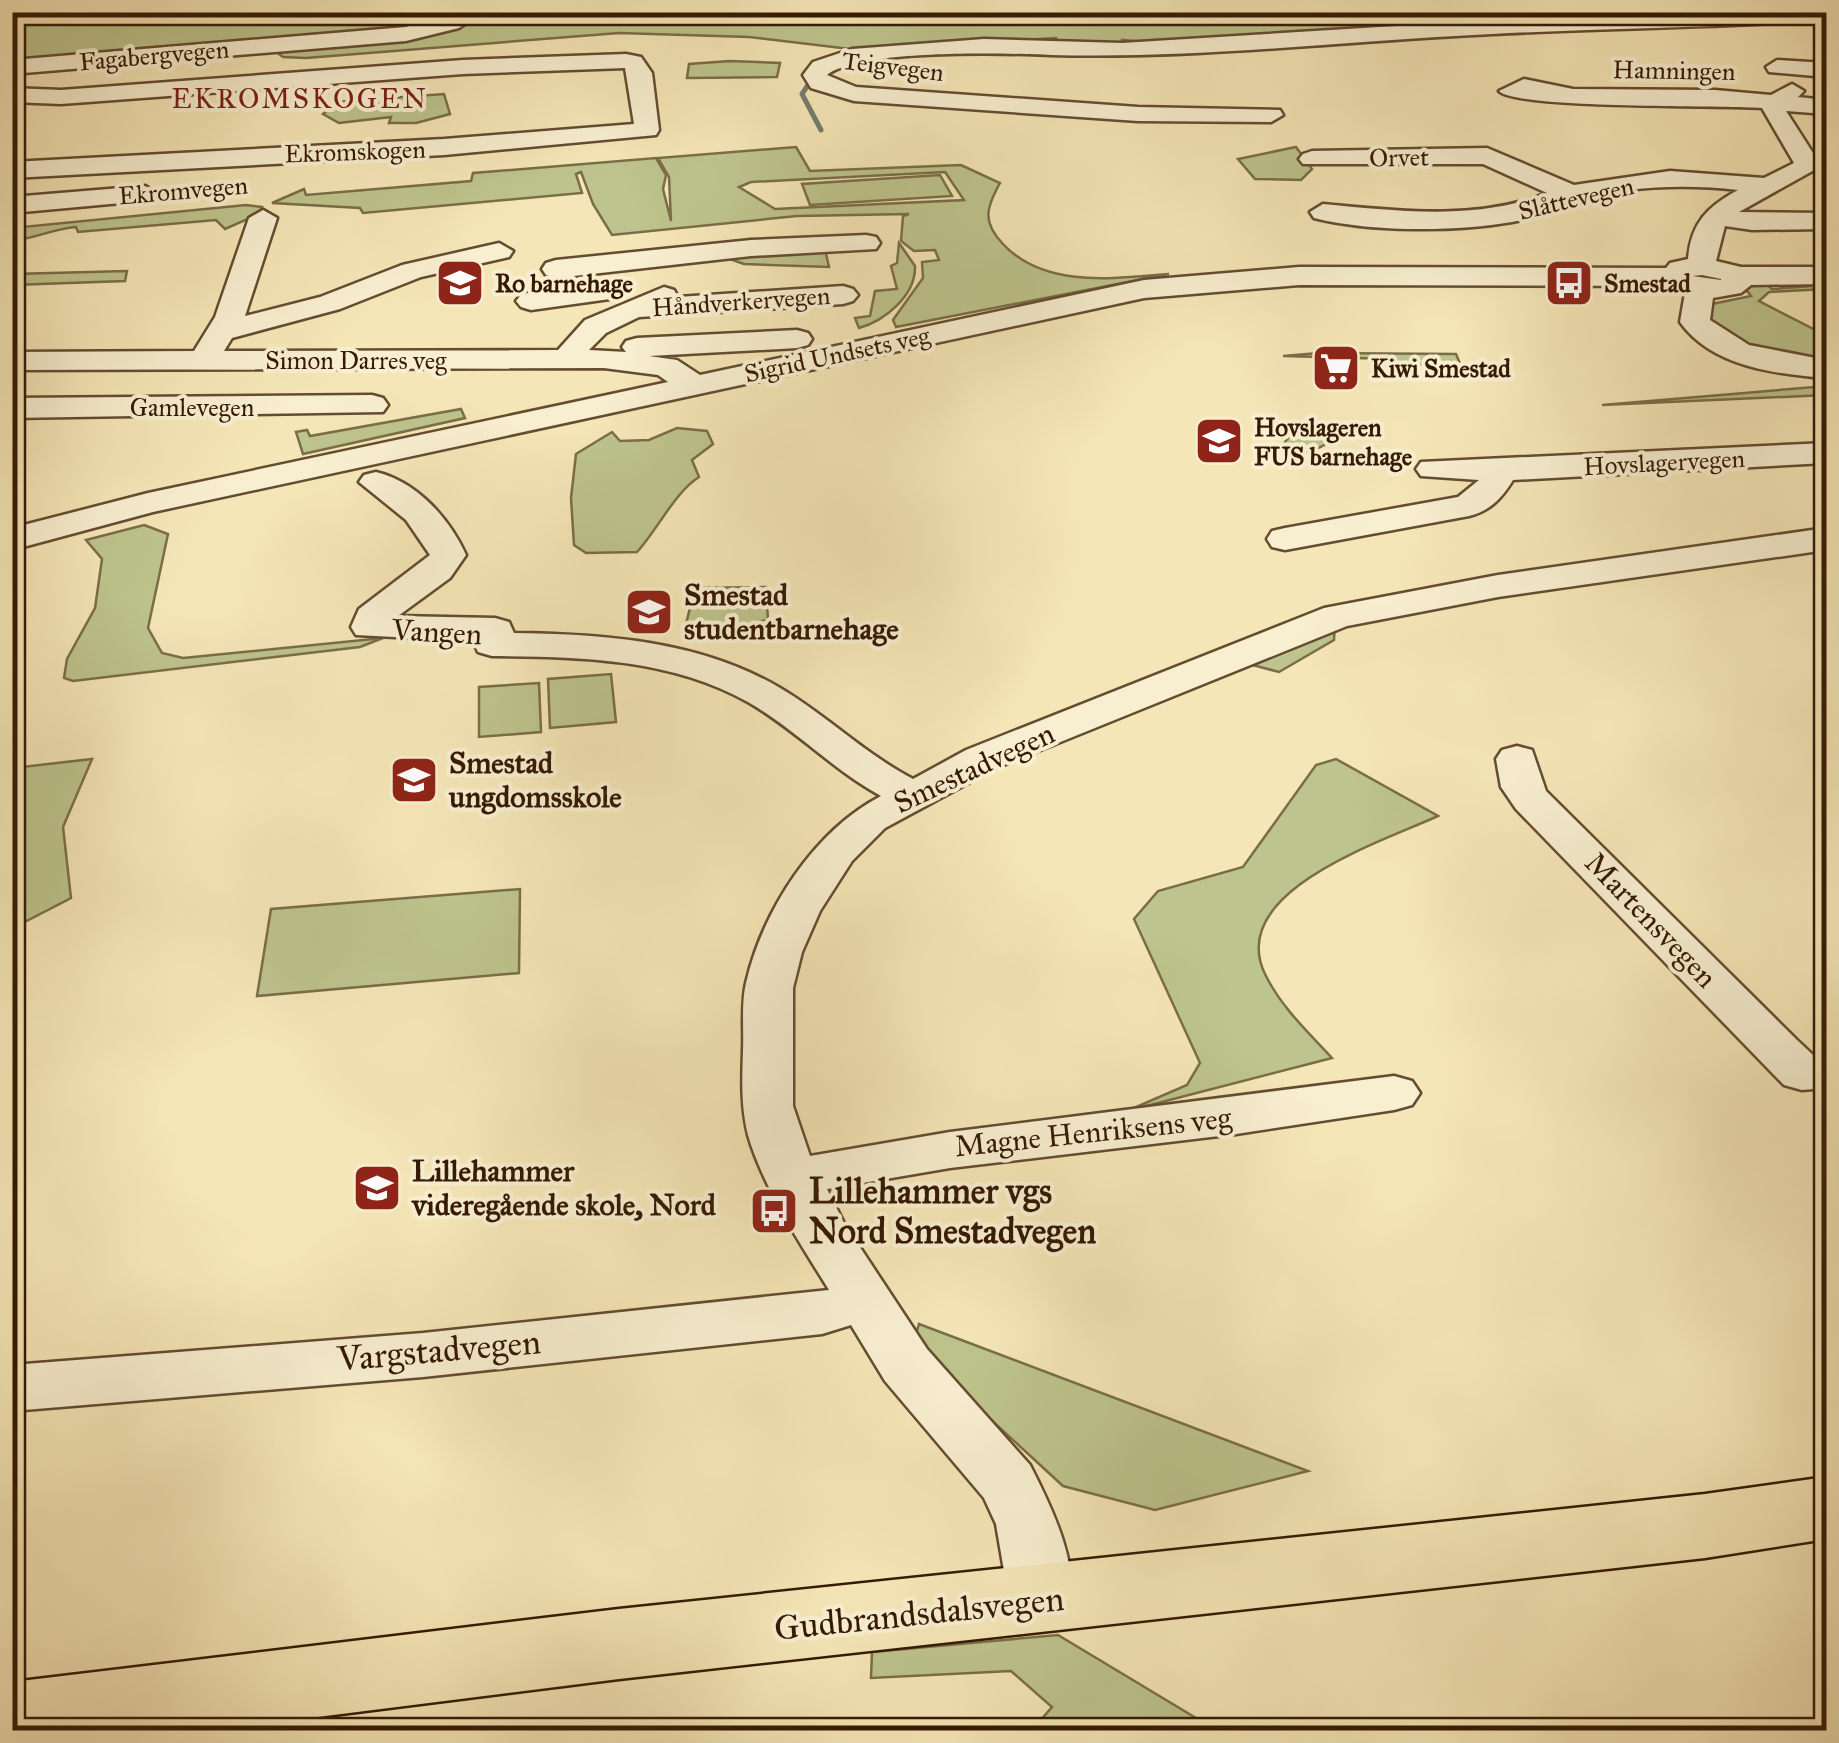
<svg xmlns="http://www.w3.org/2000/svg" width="1839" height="1743" font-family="'IM FELL Great Primer',serif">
<rect width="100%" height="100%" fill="#f5e6b7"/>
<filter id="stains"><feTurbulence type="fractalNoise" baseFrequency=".002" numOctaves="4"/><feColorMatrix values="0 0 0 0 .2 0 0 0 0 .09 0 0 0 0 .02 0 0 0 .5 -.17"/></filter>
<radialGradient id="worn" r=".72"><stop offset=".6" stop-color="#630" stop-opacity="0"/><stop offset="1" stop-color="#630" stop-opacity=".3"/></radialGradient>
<g fill="#bec48d" stroke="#7a6e48" stroke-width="2.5" fill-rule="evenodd">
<path d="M480 12H1363L1369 28 1145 42 1122 40 1123 48 1058 45 1056 38 850 49 749 37 619 33 306 58 283 57 275 51 373 40Z"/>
<path d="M13 13H464L431 26 13 64Z"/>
<path d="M730 61 780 63 777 77 687 78 689 64Z"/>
<path d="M444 94 450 114 416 123H389L391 117 339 123 323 114 336 102Z"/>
<path d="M796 147 810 171 961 165 1000 183C986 208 982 222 1003 244 1045 289 1115 278 1169 274L896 327 893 320 923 278 922 262 939 260 935 250 914 251 901 241 903 216 909 214 797 216 612 235 593 204 581 172 576 174 582 193 363 213 360 208 272 203 304 189 306 195 471 181 473 173 656 158 666 175 663 189 671 221 669 177 658 158ZM945 172 964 200 775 209 739 187 751 182Z"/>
<path d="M1296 147 1312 169 1301 180 1255 179 1238 159Z"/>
<path d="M940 175 952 196 810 205 802 184Z"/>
<path d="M246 205 262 207 259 214 225 229 216 220 78 232 76 227C53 229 35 238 13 241L12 228Z"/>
<path d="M899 243 915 266C916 296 884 321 859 328L855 318 870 316 875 291 897 289 891 266 897 263Z"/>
<path d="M824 245 829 267 744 264 724 257Z"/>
<path d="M127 271 125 281 13 285V274Z"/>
<path d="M1756 284H1766L1772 289 1826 285V289L1769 292 1759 301 1825 335 1815 351 1826 361H1810L1735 343 1709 319 1707 305 1751 296 1747 291 1715 298Z"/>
<path d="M1319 353 1456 354 1461 366 1395 364 1392 359 1283 356Z"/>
<path d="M1826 386V395L1602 405Z"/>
<path d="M461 409 465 418 303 454 296 432 307 430 310 436Z"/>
<path d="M1300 421C1316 424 1323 428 1326 444 1313 452 1295 456 1283 445Z"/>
<path d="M677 428 707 431 713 444 692 460 699 477C675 492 658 529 637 552L586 553 574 545 571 498 576 454 612 432 620 441 649 440Z"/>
<path d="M144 525 168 534 148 628 162 653 183 658 383 638 360 647 73 681 64 678 67 659 95 608 102 559 86 540Z"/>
<path d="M766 587 768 620 683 636 695 588Z"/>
<path d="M1335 623 1334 640 1279 672 1241 662Z"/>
<path d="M611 674 616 722 550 728 548 679Z"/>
<path d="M539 683 541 732 479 737V687Z"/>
<path d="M92 759 63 827 71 898 13 928V768Z"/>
<path d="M1336 759 1438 816C1384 841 1225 891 1265 974 1281 1007 1308 1032 1332 1058L1127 1111 1187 1085 1200 1063 1134 919 1158 891 1243 867 1316 765Z"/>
<path d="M520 889 519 973 257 996 271 909Z"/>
<path d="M919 1324 1308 1471 1155 1510 1063 1486 912 1347Z"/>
<path d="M1058 1635 1201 1721 1203 1730H1032L1052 1707 1011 1671 871 1678 872 1652Z"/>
</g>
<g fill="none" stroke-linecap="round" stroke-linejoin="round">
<path stroke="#737d6c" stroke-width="5" d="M807 74 810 82 802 94 821 130"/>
<g stroke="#654c31" stroke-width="5">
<g id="minor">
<path d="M455 12H482L459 28 406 41 12 74V60L406 27Z"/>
<path d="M1737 12H1826V20C1715 28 1603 28 1492 34 1345 41 1198 59 1051 55 1005 53 860 49 827 75L856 87 1138 107 1280 110 1283 115 1271 122 1138 121 854 101 811 88 803 75 813 62 852 49 984 39 1122 43 1494 20Z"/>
<path d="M626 54 641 57 652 73 659 130 656 135 444 155 12 178V162L444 139 634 124 625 68 463 74 61 104 12 102V88L61 90 463 60Z"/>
<path d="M1777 60 1826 63V77L1769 72 1766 67Z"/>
<path d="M1524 79 1573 89 1715 90 1771 95 1792 84 1804 91 1798 97 1826 100V114L1786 111 1820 164 1816 169 1739 212 1826 213V229L1752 230 1725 226 1716 261 1741 267H1826V284L1751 285 1741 293 1713 298 1710 320 1749 345 1826 360V378C1776 374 1712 367 1680 322L1685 293 1668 286 1299 285 1144 298 153 512 12 550V528L148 493 668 382 658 375 604 368 12 370V352L194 351 215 317 249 218 263 210 277 218 245 316 320 297 402 265 499 243 513 251 509 257 421 277 340 309 232 338 224 351 558 350 585 320 664 287 674 290 678 297 843 286 853 289 858 295 853 301 843 304 639 317 606 333 589 350 626 352 622 347 626 341 637 338 797 330 808 333 812 339 808 345 797 348 649 356 677 360 700 375 1144 280 1299 267 1666 268 1670 263 1688 259C1691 223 1707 207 1738 190 1685 184 1629 186 1578 200 1555 207 1535 218 1512 222 1455 232 1370 232 1314 218L1310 212 1323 204C1397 211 1477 221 1547 193L1483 164H1303L1299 159 1303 154 1312 151 1487 148 1574 185 1670 171 1764 178 1794 163 1762 108C1722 105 1516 109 1499 91ZM1702 275 1721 279V280L1692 276Z"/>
<path d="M145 186 158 194 154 200 12 213V197Z"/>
<path d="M866 235 876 237 880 243 876 249 751 256 556 278 546 275 542 269 546 263 556 260 751 240Z"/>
<path d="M607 283 617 286 622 292 617 298 531 310 521 307 516 301 521 295 531 292Z"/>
<path d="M372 395 383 398 388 405 383 412 12 418V398Z"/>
<path d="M1826 443V463L1513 480C1502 498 1490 511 1469 516L1285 550 1272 547 1267 539 1272 531 1285 528 1458 497 1479 480 1421 476 1416 469 1421 462Z"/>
<path d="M376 472C417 482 449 518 466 555L450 578 398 616 495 618 509 622 514 633C604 634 701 641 780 688 826 715 865 754 913 779L966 750 1324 608 1498 575 1826 528V550L1498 597 1347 626 996 768 885 828 852 861 820 911 802 952 793 988V1106L810 1156 950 1132 1394 1076 1412 1081 1420 1093 1412 1105 1394 1110 1236 1134 950 1168 827 1189 844 1223 927 1349 1030 1465C1051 1506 1086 1576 1065 1620L1042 1628 1019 1620 1009 1600 996 1524 984 1498 885 1381 851 1325 822 1334 423 1377 12 1411V1365L423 1333 829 1290C800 1243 763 1187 748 1135 741 1106 742 1080 743 1051 744 1029 741 1004 746 983 763 910 814 831 881 796 833 770 795 729 748 702 669 658 580 657 492 656L478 652 473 641 356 635 351 627 359 609 430 555 406 520 359 482 364 475Z"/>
<path d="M1517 746 1532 750 1546 791 1797 1040 1813 1055 1826 1054V1088L1802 1090 1784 1085 1516 809 1501 787 1496 759 1502 750Z"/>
</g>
</g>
<g stroke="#351904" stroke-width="5">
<path id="major" d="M1826 1477V1539L1705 1558 619 1679 215 1730H12V1682L619 1609 1705 1494Z"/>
</g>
<use href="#minor" fill="#f8efd0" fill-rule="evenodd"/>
<use href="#major" fill="#f5e6b7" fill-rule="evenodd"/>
</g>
<defs>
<g id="school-square" transform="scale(2.5)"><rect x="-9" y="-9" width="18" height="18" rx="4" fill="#8f2418" stroke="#f8efd0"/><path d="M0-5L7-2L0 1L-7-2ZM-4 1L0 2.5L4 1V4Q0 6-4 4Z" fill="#fff"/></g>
<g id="bus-square" transform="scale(2.5)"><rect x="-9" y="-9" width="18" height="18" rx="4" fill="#8f2418" stroke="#f8efd0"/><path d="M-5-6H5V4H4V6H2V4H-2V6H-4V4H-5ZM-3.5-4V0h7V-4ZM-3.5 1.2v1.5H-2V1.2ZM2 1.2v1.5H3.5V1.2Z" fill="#fff"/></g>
<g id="supermarket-square" transform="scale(2.5)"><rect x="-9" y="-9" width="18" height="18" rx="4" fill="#8f2418" stroke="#f8efd0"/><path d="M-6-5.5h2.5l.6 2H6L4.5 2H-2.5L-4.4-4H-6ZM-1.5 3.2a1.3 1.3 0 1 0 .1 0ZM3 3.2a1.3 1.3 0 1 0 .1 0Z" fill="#fff"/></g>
</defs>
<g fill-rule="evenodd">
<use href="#school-square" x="460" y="283"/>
<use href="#bus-square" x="1569" y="283"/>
<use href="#supermarket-square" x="1336" y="368"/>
<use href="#school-square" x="1219" y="441"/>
<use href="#school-square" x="649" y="612"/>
<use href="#school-square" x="414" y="780"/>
<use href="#school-square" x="377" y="1188"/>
<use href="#bus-square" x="774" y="1211"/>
</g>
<g text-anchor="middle" stroke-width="8" stroke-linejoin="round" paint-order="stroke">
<g font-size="25" fill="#351904" stroke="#f8efd0">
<text transform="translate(154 55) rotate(-5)" y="9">Fagabergvegen</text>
<text transform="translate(893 66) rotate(7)" y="9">Teigvegen</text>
<text transform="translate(1674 70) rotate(1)" y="9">Hamningen</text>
<text transform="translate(355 151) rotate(-2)" y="9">Ekromskogen</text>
<text transform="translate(1399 157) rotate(-1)" y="9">Orvet</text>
<text transform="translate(183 190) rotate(-5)" y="9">Ekromvegen</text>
<text transform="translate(1576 198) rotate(-13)" y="9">Slåttevegen</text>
<text transform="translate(741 301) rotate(-4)" y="9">Håndverkervegen</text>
<text transform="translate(837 354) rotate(-12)" y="9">Sigrid Undsets veg</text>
<text x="356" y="369">Simon Darres veg</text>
<text x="192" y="416">Gamlevegen</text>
<text transform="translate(1664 462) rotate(-3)" y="9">Hovslagervegen</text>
</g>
<g font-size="25" font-weight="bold" fill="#351904" stroke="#f8efd0" text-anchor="start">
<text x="495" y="292">Ro barnehage</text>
<text x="1604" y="292">Smestad</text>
<text x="1371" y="377">Kiwi Smestad</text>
<text x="1254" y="436">Hovslageren<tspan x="1254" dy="29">FUS barnehage</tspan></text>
</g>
<g font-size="28" letter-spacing="2.5" fill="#7a1f14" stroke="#f8efd0">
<text x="300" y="108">EKROMSKOGEN</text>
</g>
<g font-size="30" font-weight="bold" fill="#351904" stroke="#f8efd0" text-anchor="start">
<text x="684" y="605">Smestad<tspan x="684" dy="34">studentbarnehage</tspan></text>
<text x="449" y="773">Smestad<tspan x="449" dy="34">ungdomsskole</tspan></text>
<text x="412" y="1181">Lillehammer<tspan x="412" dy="34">videregående skole, Nord</tspan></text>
</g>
<g font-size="30" fill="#351904" stroke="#f8efd0">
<text transform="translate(437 632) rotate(3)" y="10">Vangen</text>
<text transform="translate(974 768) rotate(-25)" y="10">Smestadvegen</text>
<text transform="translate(1651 920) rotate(46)" y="10">Martensvegen</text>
<text transform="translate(1093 1132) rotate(-6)" y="10">Magne Henriksens veg</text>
</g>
<g font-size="35" font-weight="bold" fill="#351904" stroke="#f8efd0" text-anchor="start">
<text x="809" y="1203">Lillehammer vgs<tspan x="809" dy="40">Nord Smestadvegen</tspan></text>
</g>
<g font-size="35" fill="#351904" stroke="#f8efd0">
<text transform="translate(439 1350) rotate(-5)" y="12">Vargstadvegen</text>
<text transform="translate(919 1613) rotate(-6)" y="12">Gudbrandsdalsvegen</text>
</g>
</g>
<rect width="1839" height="1743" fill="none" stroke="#f5e6b7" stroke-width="50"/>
<rect x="15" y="15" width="1809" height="1713" fill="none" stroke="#351904" stroke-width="5"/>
<rect x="25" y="25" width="1789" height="1693" fill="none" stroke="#351904" stroke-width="2.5"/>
<rect width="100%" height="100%" filter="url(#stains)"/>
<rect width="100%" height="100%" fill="url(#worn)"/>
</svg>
